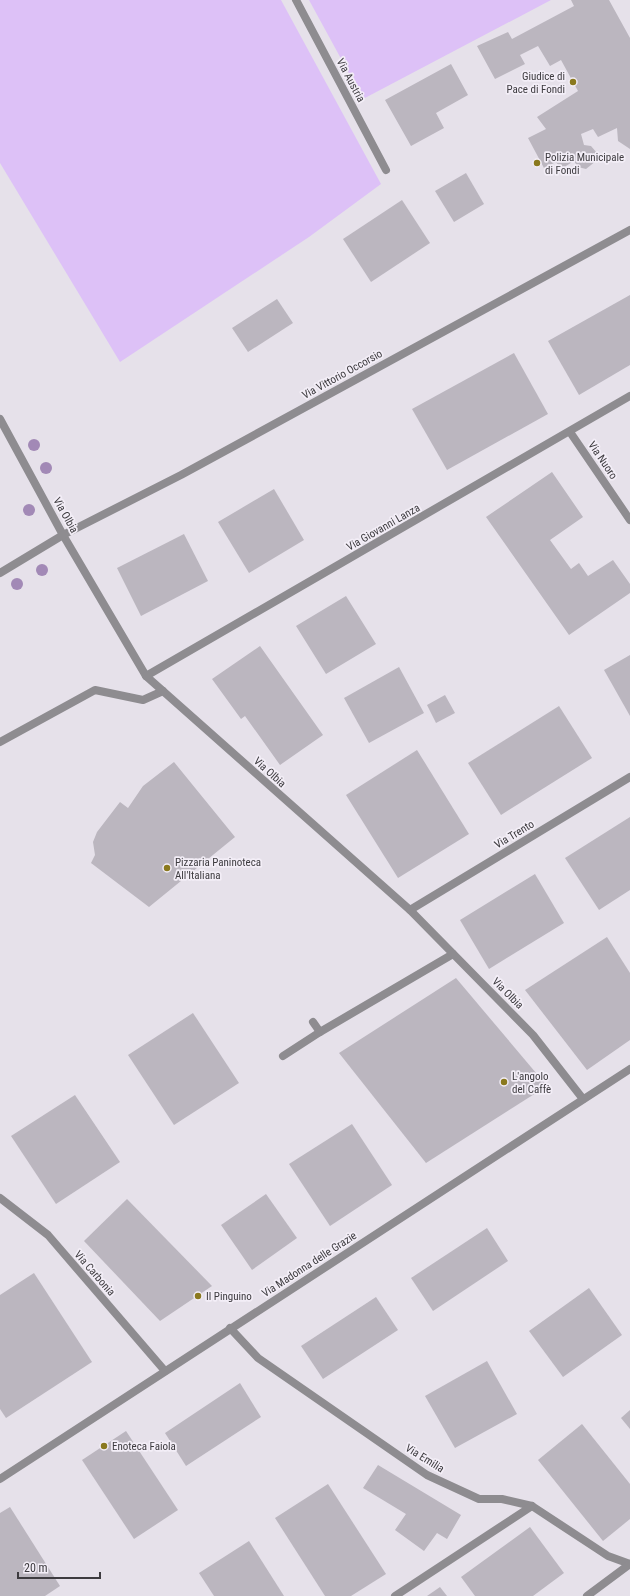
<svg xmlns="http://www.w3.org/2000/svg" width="630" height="1596" font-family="'Roboto Condensed',sans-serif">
<rect width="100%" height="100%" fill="#e6e1ea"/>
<g fill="#ddc1f7">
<path d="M0 0H281L381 184 309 237 120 362 0 163Z"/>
<path d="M309 0H551L363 99Z"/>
</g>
<g fill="#bbb6bf">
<path d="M571 0H609L630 38V149L618 141 617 128 598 137 593 129 581 134 584 145 591 146 597 153V160L591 165 586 169 578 167 574 161 561 169 556 162 544 168 528 138 546 129 537 117 578 91 561 60 550 66 538 46 520 55 525 64 495 79 477 46 508 32 512 39 574 6Z"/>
<path d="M451 64 468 95 436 113 444 128 411 146 385 100Z"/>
<path d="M466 173 484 204 454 222 435 191Z"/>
<path d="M402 200 430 243 371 282 343 239Z"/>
<path d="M630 295V365L579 395 548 341Z"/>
<path d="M277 299 293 323 248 352 232 328Z"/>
<path d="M514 353 548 414 447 470 412 409Z"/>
<path d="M552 472 583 517 550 540 571 569 579 563 588 576 613 560 630 584V593L569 635 486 517Z"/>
<path d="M274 489 304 540 249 573 218 522Z"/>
<path d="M184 534 208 581 141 616 117 568Z"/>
<path d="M346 596 376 644 326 674 296 626Z"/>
<path d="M260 646 323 735 280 765 245 716 241 719 212 679Z"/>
<path d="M630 655V716L604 670Z"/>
<path d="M399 667 424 713 369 743 344 698Z"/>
<path d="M445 695 455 713 436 723 427 705Z"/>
<path d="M559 706 592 758 501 815 468 763Z"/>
<path d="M417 750 469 834 398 878 346 795Z"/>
<path d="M174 762 235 837 149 907 91 863 95 855 93 842 97 832 120 802 128 808 143 786Z"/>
<path d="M630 817V890L599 910 565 858Z"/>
<path d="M535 874 564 923 489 969 460 920Z"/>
<path d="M607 937 630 973V1040L587 1070 525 990Z"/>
<path d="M456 978 547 1086 426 1163 339 1053Z"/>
<path d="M193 1013 239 1083 174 1125 128 1055Z"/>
<path d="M75 1095 120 1162 56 1204 11 1136Z"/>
<path d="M352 1124 392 1185 330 1226 289 1164Z"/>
<path d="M266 1194 297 1238 252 1270 221 1225Z"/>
<path d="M127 1199 212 1286 160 1321 84 1241Z"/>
<path d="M487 1228 508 1261 433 1311 411 1278Z"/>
<path d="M34 1273 92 1362 6 1418 0 1409V1295Z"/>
<path d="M589 1288 622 1335 563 1377 529 1331Z"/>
<path d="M376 1297 398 1330 323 1379 301 1346Z"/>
<path d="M487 1361 517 1414 455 1448 425 1396Z"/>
<path d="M240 1383 261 1417 186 1466 165 1433Z"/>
<path d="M630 1410V1429L621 1418Z"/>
<path d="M582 1424 630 1484V1519L603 1541 538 1460Z"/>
<path d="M126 1431 178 1510 134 1539 82 1460Z"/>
<path d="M378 1465 461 1515 447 1539 437 1533 424 1551 395 1530 406 1514 363 1488Z"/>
<path d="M328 1484 386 1574 351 1596H325L275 1518Z"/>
<path d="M10 1507 60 1586 45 1596H0V1513Z"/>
<path d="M530 1527 564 1573 533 1596H475L461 1577Z"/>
<path d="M249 1541 284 1596H214L199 1573Z"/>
<path d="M440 1587 447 1596H427Z"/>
</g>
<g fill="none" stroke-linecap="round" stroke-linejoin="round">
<g stroke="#8e8c90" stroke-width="8">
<path d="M0 742 95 690 143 700 163 691"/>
<path d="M313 1022 320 1032"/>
<path d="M283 1056 320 1032 453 954"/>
</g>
<g stroke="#8e8c90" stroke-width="8">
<path d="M296 0 386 170"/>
<path d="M0 419 63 535 146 676 410 910 533 1035 583 1099"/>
<path d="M570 432 630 520"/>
<path d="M0 573 63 535 181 475 630 230"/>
<path d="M146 676 630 396"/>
<path d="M410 910 630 777"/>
<path d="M0 1198 48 1235 165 1371"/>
<path d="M230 1328 258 1358 427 1475 479 1499H502L532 1506 608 1556 630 1564"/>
<path d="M395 1596 532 1506"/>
<path d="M587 1596 630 1564"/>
</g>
<path stroke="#8e8c90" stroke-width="8" d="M0 1479 630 1069"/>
</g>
<g fill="#a289b6">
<circle cx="34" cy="445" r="6"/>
<circle cx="46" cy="468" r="6"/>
<circle cx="29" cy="510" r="6"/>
<circle cx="42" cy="570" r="6"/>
<circle cx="17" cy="584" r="6"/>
</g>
<g fill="#8a791e" stroke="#f3eef7" stroke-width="1.5">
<circle cx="573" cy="82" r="4"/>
<circle cx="537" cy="163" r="4"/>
<circle cx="167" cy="868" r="4"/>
<circle cx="504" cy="1082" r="4"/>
<circle cx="198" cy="1296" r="4"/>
<circle cx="104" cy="1446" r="4"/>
</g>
<g text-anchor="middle" stroke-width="3.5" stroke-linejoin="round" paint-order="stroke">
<g font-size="11" fill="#3d3b3f" stroke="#f3eef7" text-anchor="start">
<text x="565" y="80" text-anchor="end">Giudice di<tspan x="565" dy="13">Pace di Fondi</tspan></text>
<text x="545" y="161">Polizia Municipale<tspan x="545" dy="13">di Fondi</tspan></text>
<text x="175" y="866">Pizzaria Paninoteca<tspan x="175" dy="13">All'Italiana</tspan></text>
<text x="512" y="1080">L'angolo<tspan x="512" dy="13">del Caffè</tspan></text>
<text x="206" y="1300">Il Pinguino</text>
<text x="112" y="1450">Enoteca Faiola</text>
</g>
<g font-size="11" fill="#3d3b3f" stroke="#f3eef7">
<text transform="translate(351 80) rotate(62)" y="4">Via Austria</text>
<text transform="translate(342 374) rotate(-29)" y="4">Via Vittorio Occorsio</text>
<text transform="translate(603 460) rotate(56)" y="4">Via Nuoro</text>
<text transform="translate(66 515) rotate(61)" y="4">Via Olbia</text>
<text transform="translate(383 527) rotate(-30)" y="4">Via Giovanni Lanza</text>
<text transform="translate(270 772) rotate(42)" y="4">Via Olbia</text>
<text transform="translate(514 834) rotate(-31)" y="4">Via Trento</text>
<text transform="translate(508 993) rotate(45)" y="4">Via Olbia</text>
<text transform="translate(309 1264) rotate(-33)" y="4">Via Madonna delle Grazie</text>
<text transform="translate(95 1273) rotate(49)" y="4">Via Carbonia</text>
<text transform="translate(425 1458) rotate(32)" y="4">Via Emilia</text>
</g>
</g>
<path d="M18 1572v6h82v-6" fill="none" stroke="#3d3b3f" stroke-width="2"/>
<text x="24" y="1572" font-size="12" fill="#3d3b3f" stroke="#f3eef7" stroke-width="3" paint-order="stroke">20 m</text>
</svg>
